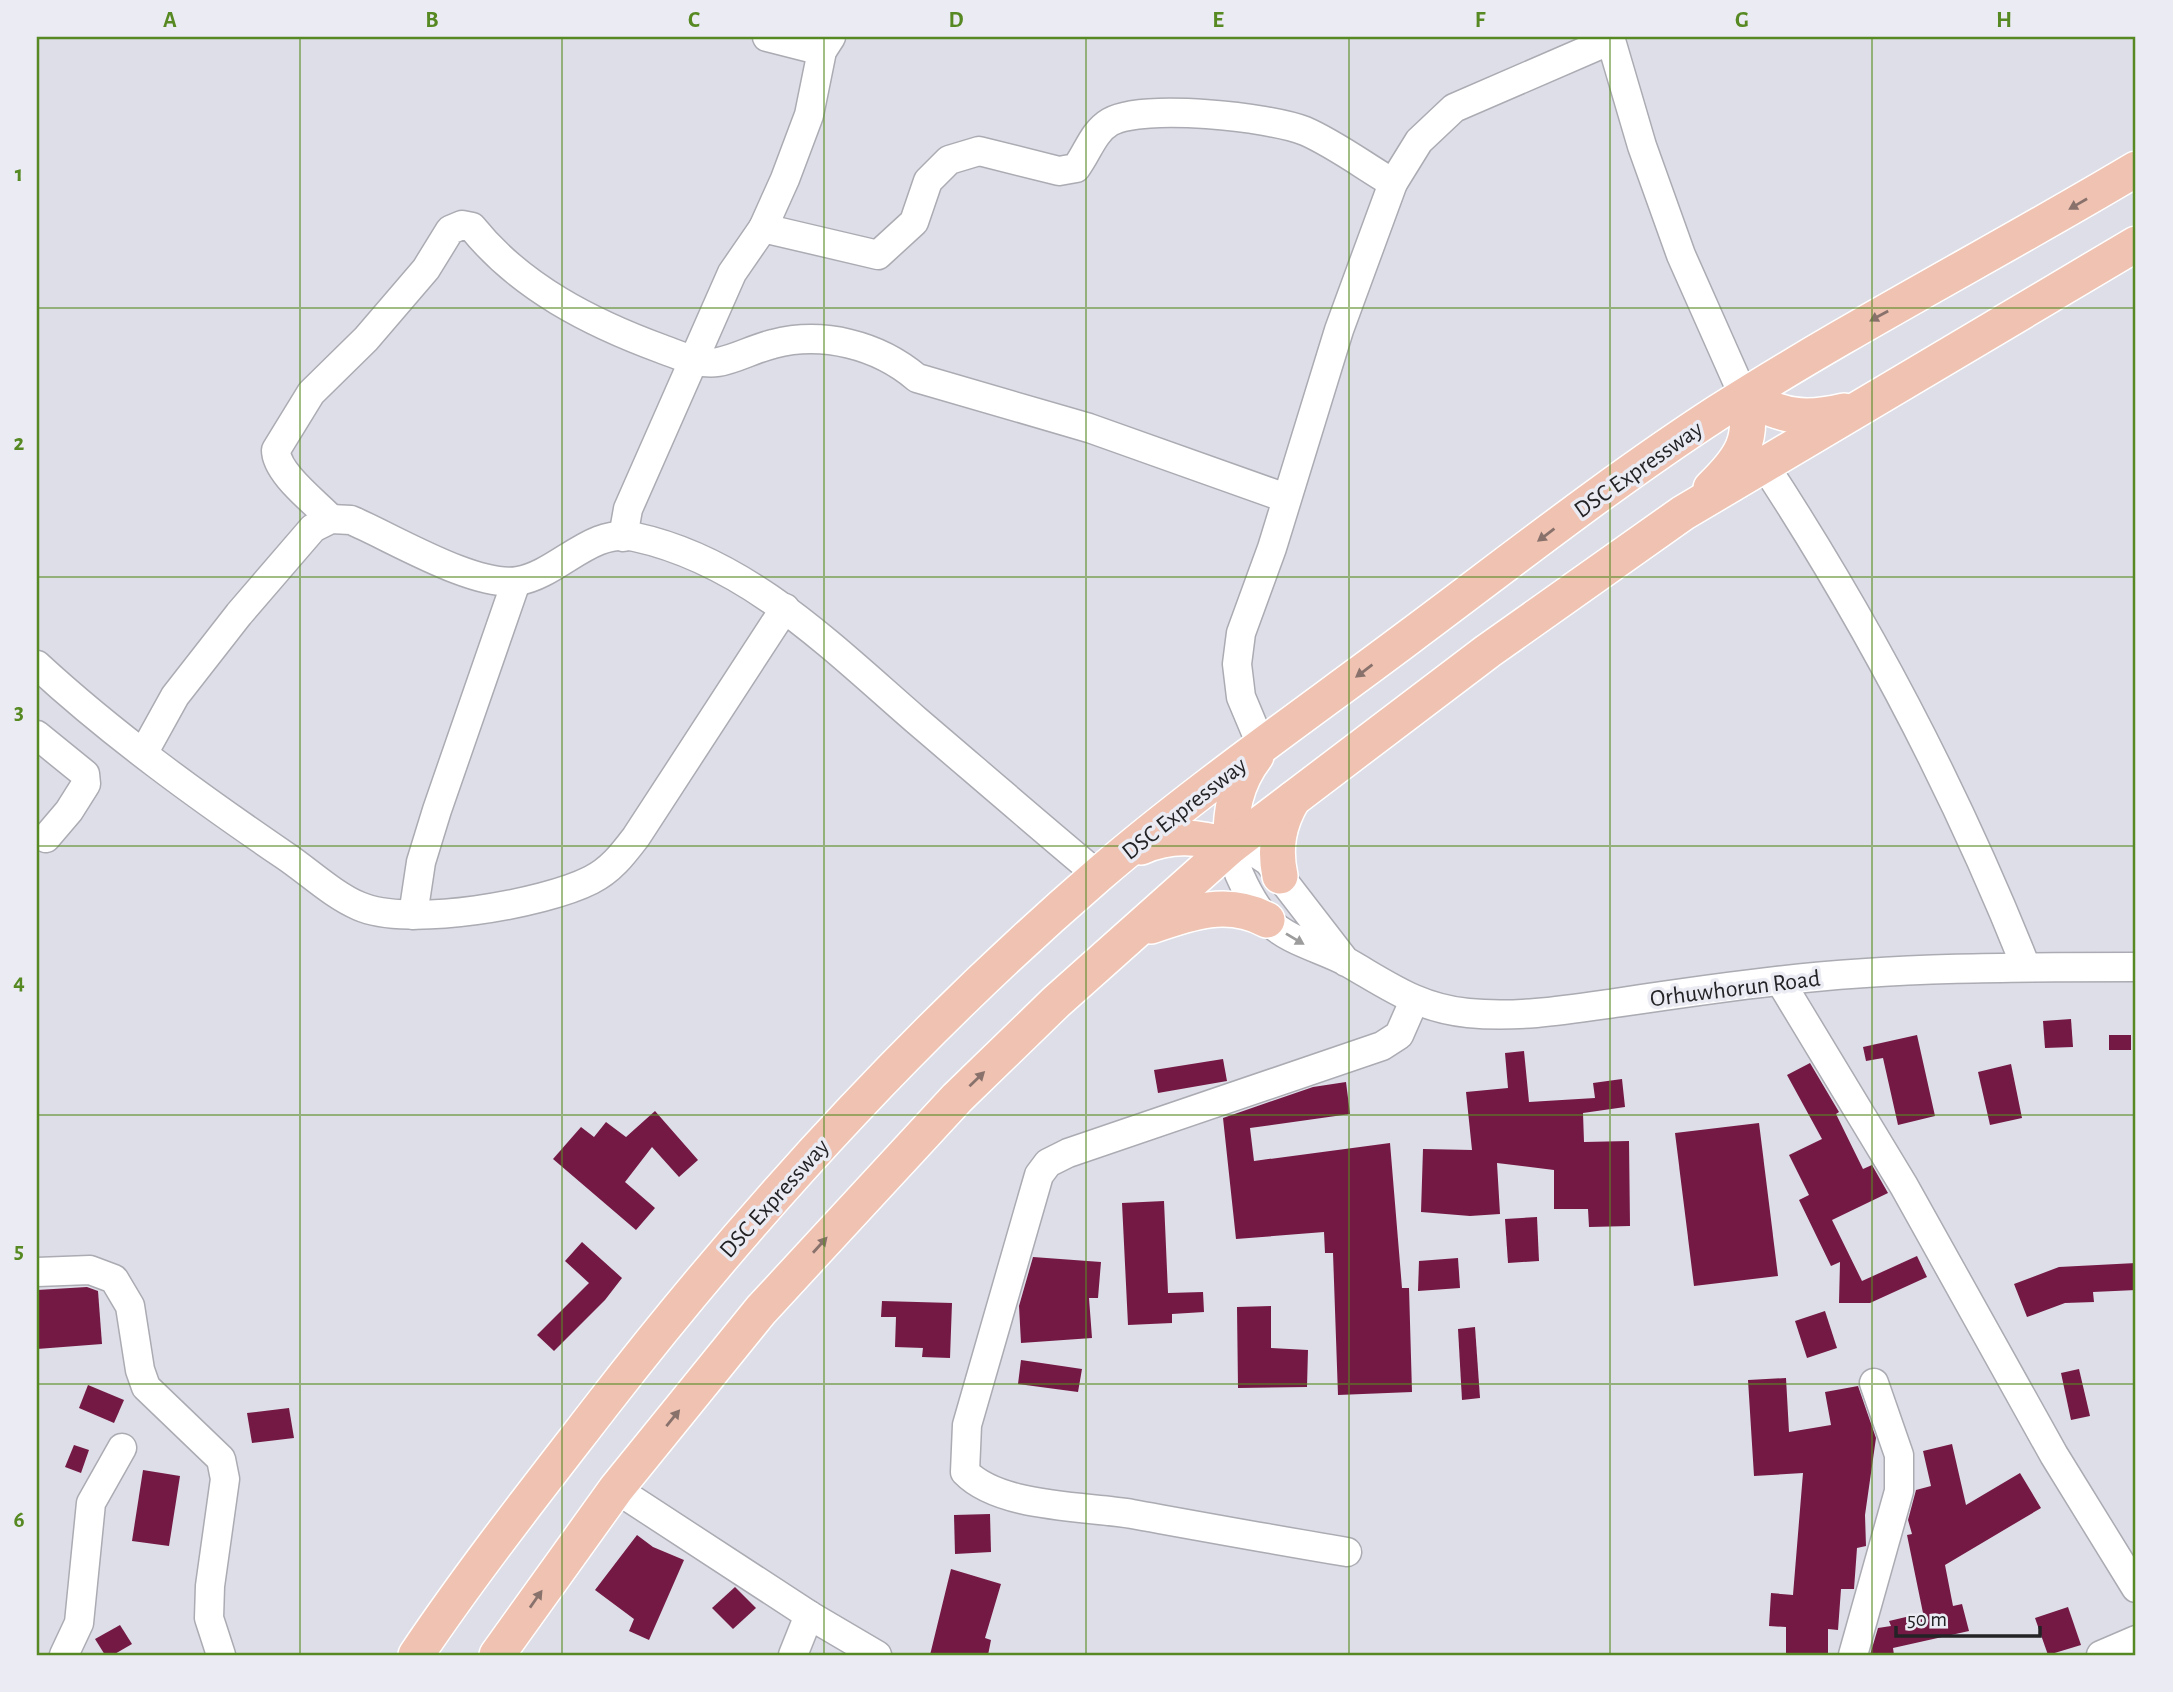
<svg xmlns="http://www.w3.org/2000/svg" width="2173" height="1692" font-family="'Alegreya Sans',sans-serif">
<rect width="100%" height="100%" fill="#dddee7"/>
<g fill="#741944">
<path d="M2071 1019 2073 1047 2045 1048 2043 1021Z"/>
<path d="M1917 1035 1935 1116 1898 1125 1883 1058 1866 1061 1863 1047Z"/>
<rect x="2109" y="1035" width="22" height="15"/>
<path d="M1524 1051 1529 1102 1595 1098 1593 1083 1622 1079 1625 1107 1583 1113 1584 1142 1629 1141 1630 1226 1589 1227 1588 1209H1554V1170L1497 1163 1500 1214 1470 1216 1421 1212 1423 1149 1472 1150 1466 1092 1508 1088 1505 1053Z"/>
<path d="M1223 1059 1227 1081 1158 1093 1154 1070Z"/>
<path d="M1810 1063 1839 1112 1836 1114 1863 1169 1872 1165 1888 1193 1832 1220 1862 1281 1917 1256 1927 1277 1870 1303H1839L1840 1262 1831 1266 1799 1200 1809 1195 1789 1155 1822 1139 1787 1075Z"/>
<path d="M2011 1064 2022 1118 1990 1125 1978 1072Z"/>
<path d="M1346 1082 1350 1114 1250 1128 1254 1161 1390 1143 1402 1288H1409L1412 1392 1338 1395 1333 1253H1325L1324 1232 1236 1239 1223 1118 1313 1087Z"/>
<path d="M655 1111 698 1160 679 1177 652 1147 625 1182 655 1208 636 1230 553 1159 581 1127 594 1137 606 1122 626 1137Z"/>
<path d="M1759 1123 1778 1276 1694 1286 1675 1133Z"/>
<path d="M1164 1201 1168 1293 1203 1292 1204 1312 1172 1314V1323L1128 1325 1122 1203Z"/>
<path d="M1537 1217 1539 1261 1508 1263 1505 1219Z"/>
<path d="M582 1242 622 1278 605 1300 554 1351 537 1335 589 1283 565 1261Z"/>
<path d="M1033 1257 1101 1262 1098 1298H1089L1092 1338 1021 1343 1019 1306Z"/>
<path d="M1458 1258 1460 1288 1418 1291 1419 1261Z"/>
<path d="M2136 1263V1290L2093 1292 2094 1302 2065 1303 2027 1317 2014 1284 2059 1267Z"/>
<path d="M87 1287 98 1291 102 1344 37 1349V1290Z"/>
<path d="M882 1301 952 1303 950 1358 922 1357 923 1348 895 1347 896 1317H881Z"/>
<path d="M1271 1306V1348L1308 1350 1307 1387 1238 1388 1237 1307Z"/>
<path d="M1825 1311 1837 1348 1807 1358 1795 1321Z"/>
<path d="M1475 1327 1480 1398 1462 1400 1458 1329Z"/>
<path d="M1021 1360 1082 1369 1078 1392 1018 1384Z"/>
<path d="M2079 1369 2090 1416 2071 1420 2061 1373Z"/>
<path d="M1786 1378 1789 1432 1831 1425 1825 1392 1858 1386 1876 1438 1865 1515 1866 1546 1857 1548 1854 1589H1841L1838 1630 1828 1629V1655H1786V1627L1769 1626 1771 1593 1793 1595 1803 1473 1754 1476 1748 1380Z"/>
<path d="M88 1385 124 1400 114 1423 79 1408Z"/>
<path d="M289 1408 294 1438 252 1443 247 1413Z"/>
<path d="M1952 1444 1966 1505 2020 1473 2041 1508 1945 1565 1953 1606 1962 1604 1969 1631 1893 1648 1894 1655H1870L1878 1628 1891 1626 1889 1621 1923 1613 1907 1535 1912 1534 1908 1520 1916 1490 1931 1486 1923 1451Z"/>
<path d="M74 1445 89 1450 81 1473 65 1467Z"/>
<path d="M143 1470 180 1476 169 1546 132 1541Z"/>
<path d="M990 1514 991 1552 955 1554 954 1515Z"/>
<path d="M637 1535 653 1547 684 1560 649 1640 629 1631 634 1619 595 1590Z"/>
<path d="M951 1569 1001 1584 985 1638 991 1640 988 1655H930Z"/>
<path d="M735 1587 756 1608 733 1629 712 1608Z"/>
<path d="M2068 1607 2081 1645 2048 1655 2035 1618Z"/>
<path d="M120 1625 132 1644 113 1655H105L95 1639Z"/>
</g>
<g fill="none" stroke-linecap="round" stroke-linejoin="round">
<g stroke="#ababb3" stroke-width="31">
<g id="minor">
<path d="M767 37 822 51"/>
<path d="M1610 37 1642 146 1681 255 1744 397"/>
<path d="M763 228 878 255 914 222 928 181 949 160 979 151 1059 171 1076 168C1088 152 1093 132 1110 122 1143 103 1270 117 1305 131 1335 144 1364 166 1393 183"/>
<path d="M1765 466C1869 625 1956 791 2026 967"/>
<path d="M331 519C315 502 276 473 276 450L311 393 366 339 426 269 450 230 462 225 472 227C520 287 591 323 662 349 679 355 699 365 718 362 736 359 755 348 773 344 823 331 878 345 917 378L1089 428 1286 498"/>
<path d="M623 537 628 509 732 273 763 228 785 179 809 115 822 51 831 37"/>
<path d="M37 665C113 735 199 797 284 855 308 871 333 895 359 906 408 928 544 904 591 880 611 870 623 854 636 837L785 608"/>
<path d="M37 735 85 774 86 784 69 811 46 838"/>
<path d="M1262 747 1241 697 1237 664 1241 633 1272 548 1339 330 1393 183 1419 141 1454 108 1611 40"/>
<path d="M144 752 175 696 239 614 313 528 331 519 351 520C393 538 475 588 518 581 559 574 591 527 635 537 747 561 833 648 916 720 977 772 1037 824 1098 875"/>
<path d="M413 915 421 862 437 810 516 582"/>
<path d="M1346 962 1268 861 1253 851 1231 846C1234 869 1252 904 1268 921 1290 942 1321 948 1347 962 1389 986 1418 1008 1468 1013 1517 1018 1566 1010 1615 1003 1669 995 1723 987 1777 981 1896 967 2017 967 2136 967"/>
<path d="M1780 981 1904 1186 2054 1455 2136 1588"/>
<path d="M37 1272 90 1270 114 1279 130 1306 140 1370 146 1387 221 1459 225 1479 210 1586 209 1618 221 1655"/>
<path d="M616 1489 809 1615 877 1655"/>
<path d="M1347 1552C1275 1540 1204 1527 1132 1514 1084 1506 1000 1508 965 1472L967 1425 1039 1175 1048 1163 1068 1153 1382 1046 1399 1035 1414 1001"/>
<path d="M64 1655 79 1623 91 1503 122 1448"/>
<path d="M793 1655 809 1615"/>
<path d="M1853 1655 1899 1491V1455L1874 1383"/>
<path d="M2101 1655 2136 1640"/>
</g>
</g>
<g stroke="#fff" stroke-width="38">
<g id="major">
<path d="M1744 397C1783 416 1802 421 1844 411"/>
<path d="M1711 488C1741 459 1755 439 1744 397"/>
<path d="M1141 847C1173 833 1198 837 1231 846 1230 813 1235 783 1256 756"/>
<path d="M1280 876C1274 848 1278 824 1293 799"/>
<path d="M1151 926C1191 912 1228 899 1267 920"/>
<path d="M416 1655C474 1569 538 1488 602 1405 750 1214 914 1034 1098 875 1197 790 1305 715 1409 637 1511 561 1611 482 1717 413 1853 326 1997 252 2136 169"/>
<path d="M497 1655 616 1489 761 1310 957 1098 1056 1002 1231 846 1488 651 1683 513 2136 244"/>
</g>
</g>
<use href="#minor" stroke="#fff" stroke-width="28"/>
<use href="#major" stroke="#efc2b2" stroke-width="35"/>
</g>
<defs><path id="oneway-solid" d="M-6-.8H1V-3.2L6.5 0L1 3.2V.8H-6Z" transform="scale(1.75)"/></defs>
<g fill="#89726c">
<use href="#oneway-solid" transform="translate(2078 204) rotate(150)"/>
<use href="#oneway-solid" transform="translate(1879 316) rotate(151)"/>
<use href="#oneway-solid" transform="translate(1546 535) rotate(143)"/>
<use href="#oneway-solid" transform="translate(1364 671) rotate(143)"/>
<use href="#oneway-solid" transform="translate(977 1079) rotate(-44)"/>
<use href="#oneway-solid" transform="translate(820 1245) rotate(-48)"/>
<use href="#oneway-solid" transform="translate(673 1418) rotate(-51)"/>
<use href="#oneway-solid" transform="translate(536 1599) rotate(-55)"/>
</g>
<use fill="#9c9c9d" href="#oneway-solid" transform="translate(1295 939) rotate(31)"/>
<path fill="none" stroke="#568921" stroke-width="2" stroke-opacity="0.55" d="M300 37V1655M562 37V1655M824 37V1655M1086 37V1655M1349 37V1655M1610 37V1655M1872 37V1655M37 308H2136M37 577H2136M37 846H2136M37 1115H2136M37 1384H2136"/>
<g text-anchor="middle" stroke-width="7" stroke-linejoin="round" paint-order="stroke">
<g font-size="24" fill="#232326" stroke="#ebebf4">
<text transform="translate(1638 469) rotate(-35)" y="8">DSC Expressway</text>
<text transform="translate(1184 808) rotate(-38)" y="8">DSC Expressway</text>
<text transform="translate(1735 988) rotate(-7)" y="8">Orhuwhorun Road</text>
<text transform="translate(774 1198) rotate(-48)" y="8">DSC Expressway</text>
</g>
</g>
<rect width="2173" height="1692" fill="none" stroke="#ebebf4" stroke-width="77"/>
<path d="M1896 1626v10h144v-10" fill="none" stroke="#232326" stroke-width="3.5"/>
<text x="1907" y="1626" font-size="21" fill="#232326" stroke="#ebebf4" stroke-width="5" paint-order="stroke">50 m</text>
<rect x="38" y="38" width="2096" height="1616" fill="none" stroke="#568921" stroke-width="2.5"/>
<g font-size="23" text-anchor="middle" font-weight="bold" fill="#568921">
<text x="170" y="27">A</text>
<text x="432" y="27">B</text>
<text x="694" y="27">C</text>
<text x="956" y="27">D</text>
<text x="1218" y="27">E</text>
<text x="1480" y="27">F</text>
<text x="1742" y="27">G</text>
<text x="2004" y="27">H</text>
<text x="19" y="181">1</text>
<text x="19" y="450">2</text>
<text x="19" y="719">3</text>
<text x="19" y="989">4</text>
<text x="19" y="1258">5</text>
<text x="19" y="1527">6</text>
</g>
</svg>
